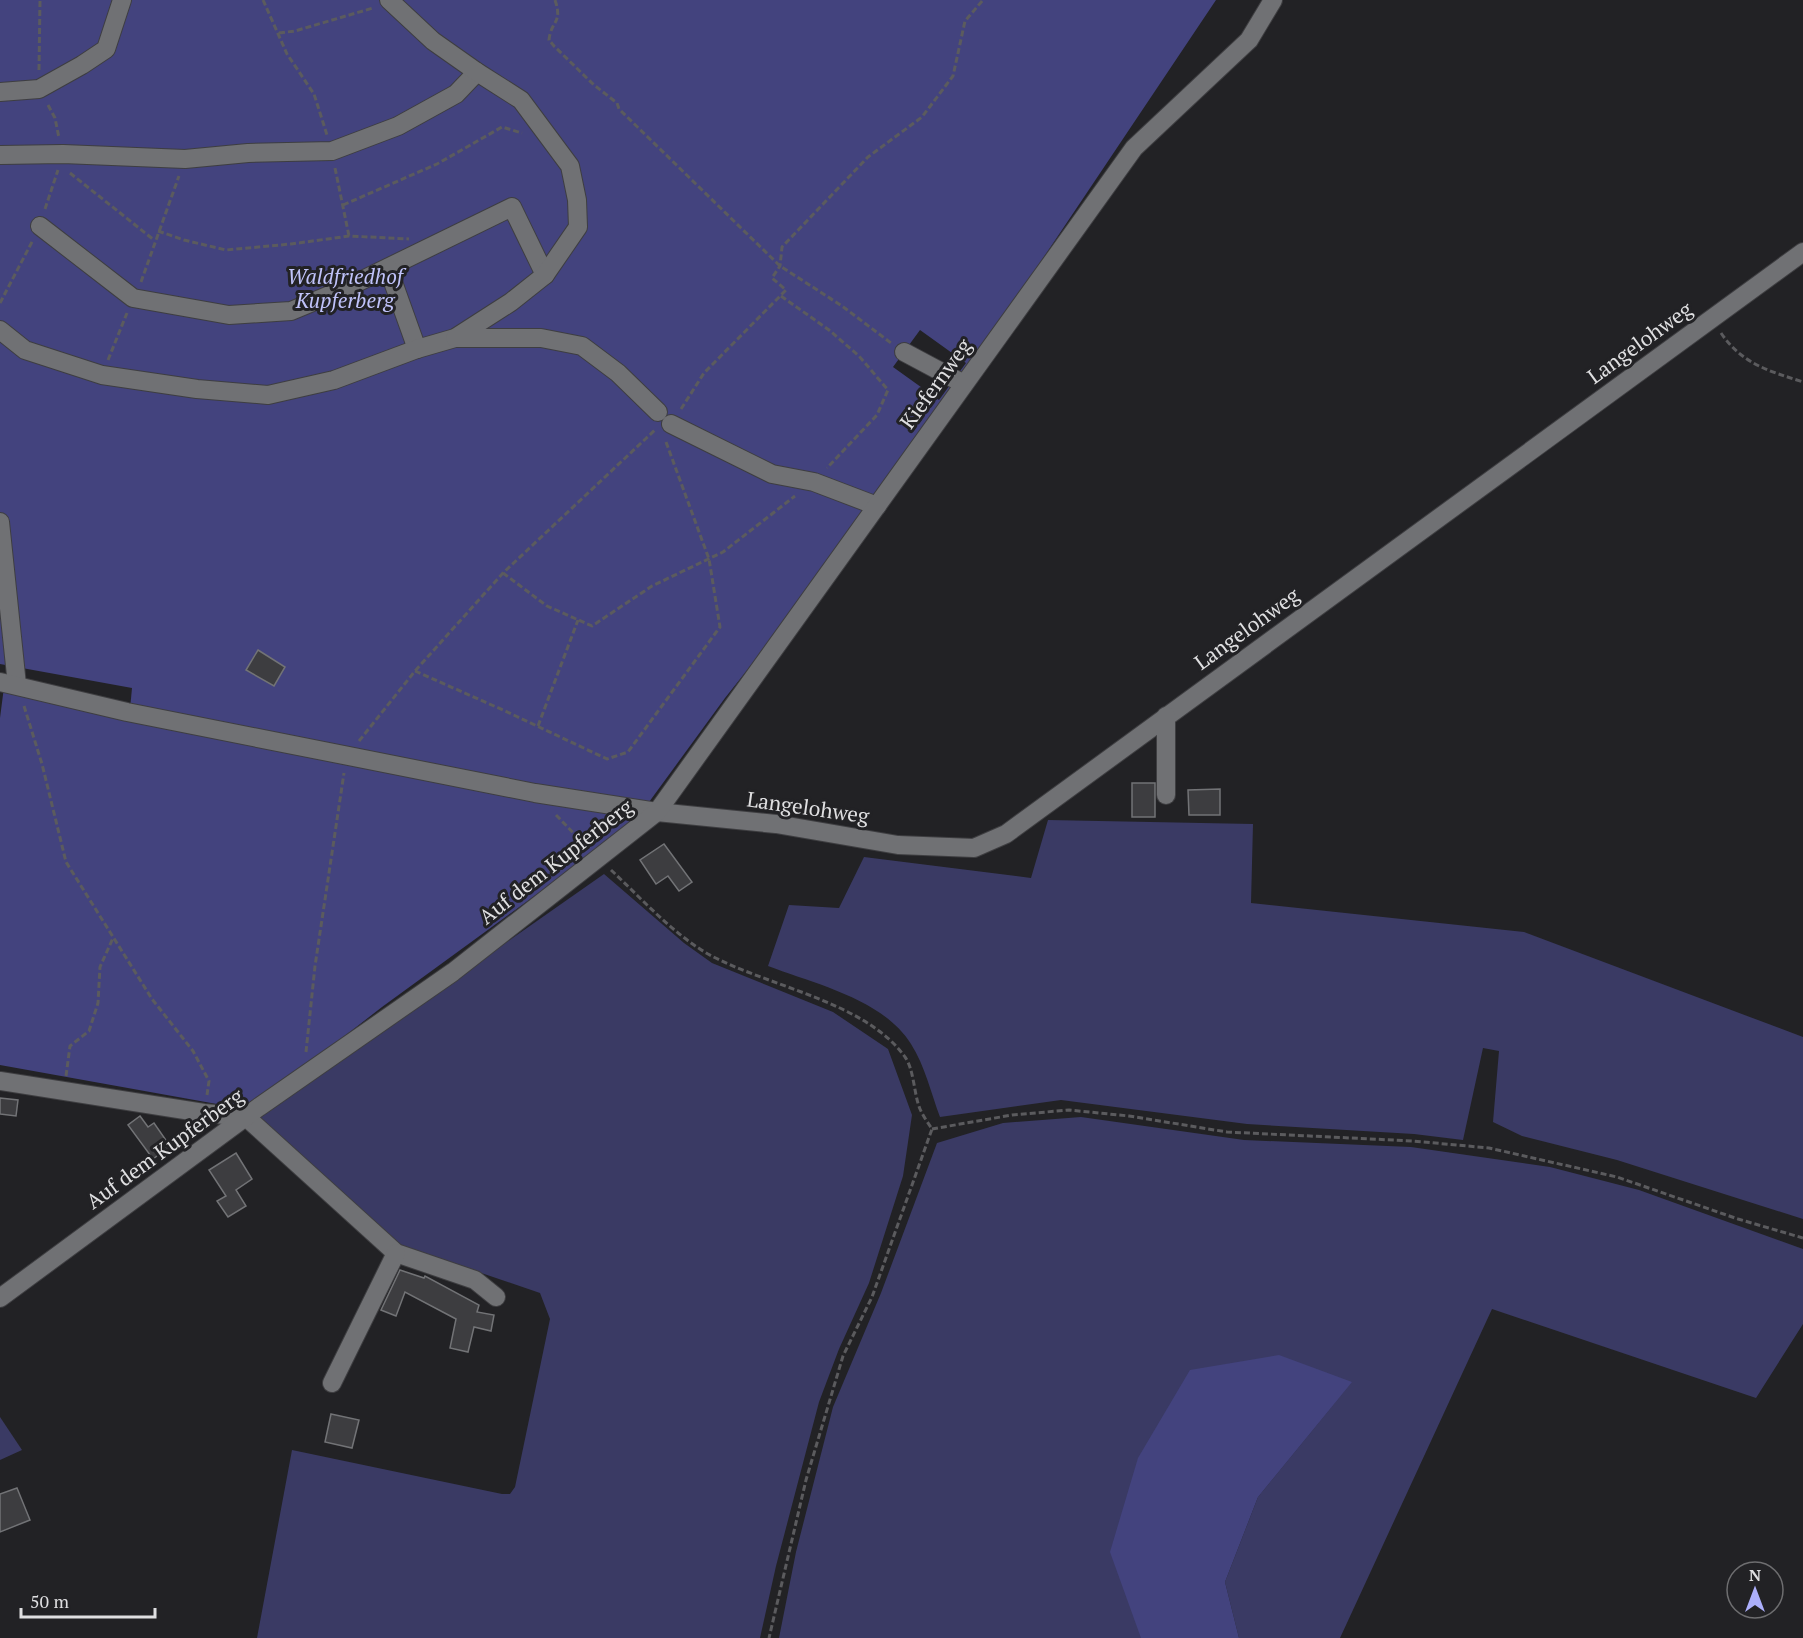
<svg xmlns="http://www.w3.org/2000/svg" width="1803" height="1638" font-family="'PT Serif',serif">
<rect width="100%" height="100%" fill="#222225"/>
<g fill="#3a3a64">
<path d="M1048 820 1253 824 1251 903 1524 932 1803 1037V1219L1617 1160 1522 1136 1493 1122 1499 1051 1483 1048 1463 1140 1414 1134 1247 1124 1061 1100 940 1117C931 1093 925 1066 911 1044 883 999 815 984 768 966L789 905 839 908 864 857 1031 878Z"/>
<path d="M604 874 684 943 712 963 833 1012 888 1049 912 1115 903 1176 869 1283 839 1349 819 1402 776 1566 760 1638H257L292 1450 502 1494H510L515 1487 550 1319 540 1293 396 1244 257 1121 261 1114Z"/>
<path d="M1081 1117 1244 1140 1411 1147 1550 1167 1639 1190 1803 1249V1324L1756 1398 1492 1309 1340 1638H1239L1225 1582 1258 1497 1352 1382 1142 1638H779L796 1552 833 1407 881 1293 937 1143 1003 1123Z"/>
<path d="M0 1417 22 1450 0 1460Z"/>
</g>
<g fill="#43437e" fill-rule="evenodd">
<path d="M0 0H1216L877 506 725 698 633 824 382 1007 288 1080 239 1108 0 1065V718L4 687 129 720 132 688 0 664ZM920 330 966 363 939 400 893 367Z"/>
<path d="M1279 1355 1352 1382 1258 1497 1225 1582 1239 1638H1141L1110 1552 1138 1458 1190 1370Z"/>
</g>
<g fill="#3d3d40" stroke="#727376" stroke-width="1.5">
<path d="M258 650 285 667 274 686 246 670Z"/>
<rect x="1132" y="783" width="23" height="34"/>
<path d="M1220 789V815H1189L1188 790Z"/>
<path d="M664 844 692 882 679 891 668 876 656 884 640 860Z"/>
<path d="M0 1098 18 1100 16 1116 0 1114Z"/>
<path d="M140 1116 148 1127 154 1123 170 1146 153 1159 128 1125Z"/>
<path d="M236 1153 252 1179 236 1190 246 1206 228 1217 217 1201 226 1196 209 1170Z"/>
<path d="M400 1270 424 1278 425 1276 479 1305 477 1312 494 1315 491 1331 474 1327 468 1352 450 1348 456 1319 405 1292 396 1316 381 1310Z"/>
<path d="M331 1414 359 1420 352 1448 325 1442Z"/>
<path d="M17 1488 30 1520 0 1532V1494Z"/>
</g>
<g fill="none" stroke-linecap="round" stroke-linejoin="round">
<g stroke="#3e3e41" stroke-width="20">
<g id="minor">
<path d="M0 92 39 89 82 65 106 49 122 0"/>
<path d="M0 155 63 154 185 159 248 153 332 151 398 126 456 94 477 72"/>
<path d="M40 226 133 298 229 315 291 311 344 289 512 207 545 275"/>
<path d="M388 268 417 349"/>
<path d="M0 330 25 350 102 375 197 389 268 395 334 380 417 349 455 338 511 302 545 275 578 227 577 200 570 166 521 100 477 72 433 41 389 0"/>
<path d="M455 338H541L582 346 618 373 658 412"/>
<path d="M904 352 964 384"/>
<path d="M671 424 772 474 814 482 877 506"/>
<path d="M0 522 17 685"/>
<path d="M0 682 127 712 535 793 657 812 776 824 898 845 974 848 1006 834 1803 252"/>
<path d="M1166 716V795"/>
<path d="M0 1081 204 1113 246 1117 396 1253 475 1280 496 1297"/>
<path d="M0 1298 259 1107 453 972 657 812 1134 148 1249 40 1273 0"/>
<path d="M332 1383 396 1253"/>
</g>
</g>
<g stroke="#5b5b5e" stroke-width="3" stroke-dasharray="6 3" stroke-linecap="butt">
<path d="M263 0 287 54 314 94 327 135"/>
<path d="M555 0C563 24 551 20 549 40L554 46 594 85 617 103 619 109 780 266 842 306 891 343"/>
<path d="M279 33 295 31 373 8"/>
<path d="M39 70 40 0"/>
<path d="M48 105 55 118 59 138"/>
<path d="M335 168 349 236"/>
<path d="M70 173 154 240"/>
<path d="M343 205 437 164 502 127 522 133"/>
<path d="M45 209 58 170"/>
<path d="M158 231 184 240 226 250 291 244 349 236 409 239"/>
<path d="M141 282 179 176"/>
<path d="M781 296 829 330 859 356 888 390 877 415 827 468"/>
<path d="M0 303 33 240"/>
<path d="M1721 333C1742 364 1769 371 1803 382"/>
<path d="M108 360 127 313"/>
<path d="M681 409 704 373 786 290 772 278 780 266 782 247 868 157 922 117 953 76 965 21 983 0"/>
<path d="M503 573 547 606 592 626 652 586 723 552 795 496"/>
<path d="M415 671 503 710 607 759 628 752 720 627 709 559 666 442"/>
<path d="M24 706 42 764 66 862 152 999 193 1051 209 1081 207 1095"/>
<path d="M538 726 578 620"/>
<path d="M359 741 415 671 503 573 656 429"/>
<path d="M556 815 587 847"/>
<path d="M611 870C641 898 672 933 708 954 768 987 865 1001 905 1057 914 1069 914 1095 920 1109 923 1116 928 1123 932 1129L872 1297 843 1356 806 1480 769 1638"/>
<path d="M306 1052 315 966 344 773"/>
<path d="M66 1076 70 1046 89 1031 98 1003 100 967 113 938"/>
<path d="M932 1129 1012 1115 1069 1110 1129 1116 1227 1132 1413 1141 1489 1148 1617 1177 1738 1219 1803 1238"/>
</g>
<use href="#minor" stroke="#707174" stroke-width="18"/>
</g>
<g text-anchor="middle" stroke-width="6" stroke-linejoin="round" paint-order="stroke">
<g font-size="21" font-style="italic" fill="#c0c3fa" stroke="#222225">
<text x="345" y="284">Waldfriedhof<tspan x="345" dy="24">Kupferberg</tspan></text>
</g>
<g font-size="21" fill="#dfdfe1" stroke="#222225">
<text transform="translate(1640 343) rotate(-36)" y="7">Langelohweg</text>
<text transform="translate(936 384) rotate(-54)" y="7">Kiefernweg</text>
<text transform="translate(1247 629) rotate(-36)" y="7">Langelohweg</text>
<text transform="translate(808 808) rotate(8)" y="7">Langelohweg</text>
<text transform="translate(556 862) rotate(-38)" y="7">Auf dem Kupferberg</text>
<text transform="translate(165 1149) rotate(-36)" y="7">Auf dem Kupferberg</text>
</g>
</g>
<g transform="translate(1755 1590)"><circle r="28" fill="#222225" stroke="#6e6e70" stroke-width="1.5"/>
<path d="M0-4.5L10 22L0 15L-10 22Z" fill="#acaffb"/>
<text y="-9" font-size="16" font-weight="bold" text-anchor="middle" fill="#dfdfe1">N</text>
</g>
<path d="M21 1608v9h134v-9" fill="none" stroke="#dfdfe1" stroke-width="3"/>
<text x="30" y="1608" font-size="18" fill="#dfdfe1" stroke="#222225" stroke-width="4.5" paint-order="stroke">50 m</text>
</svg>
